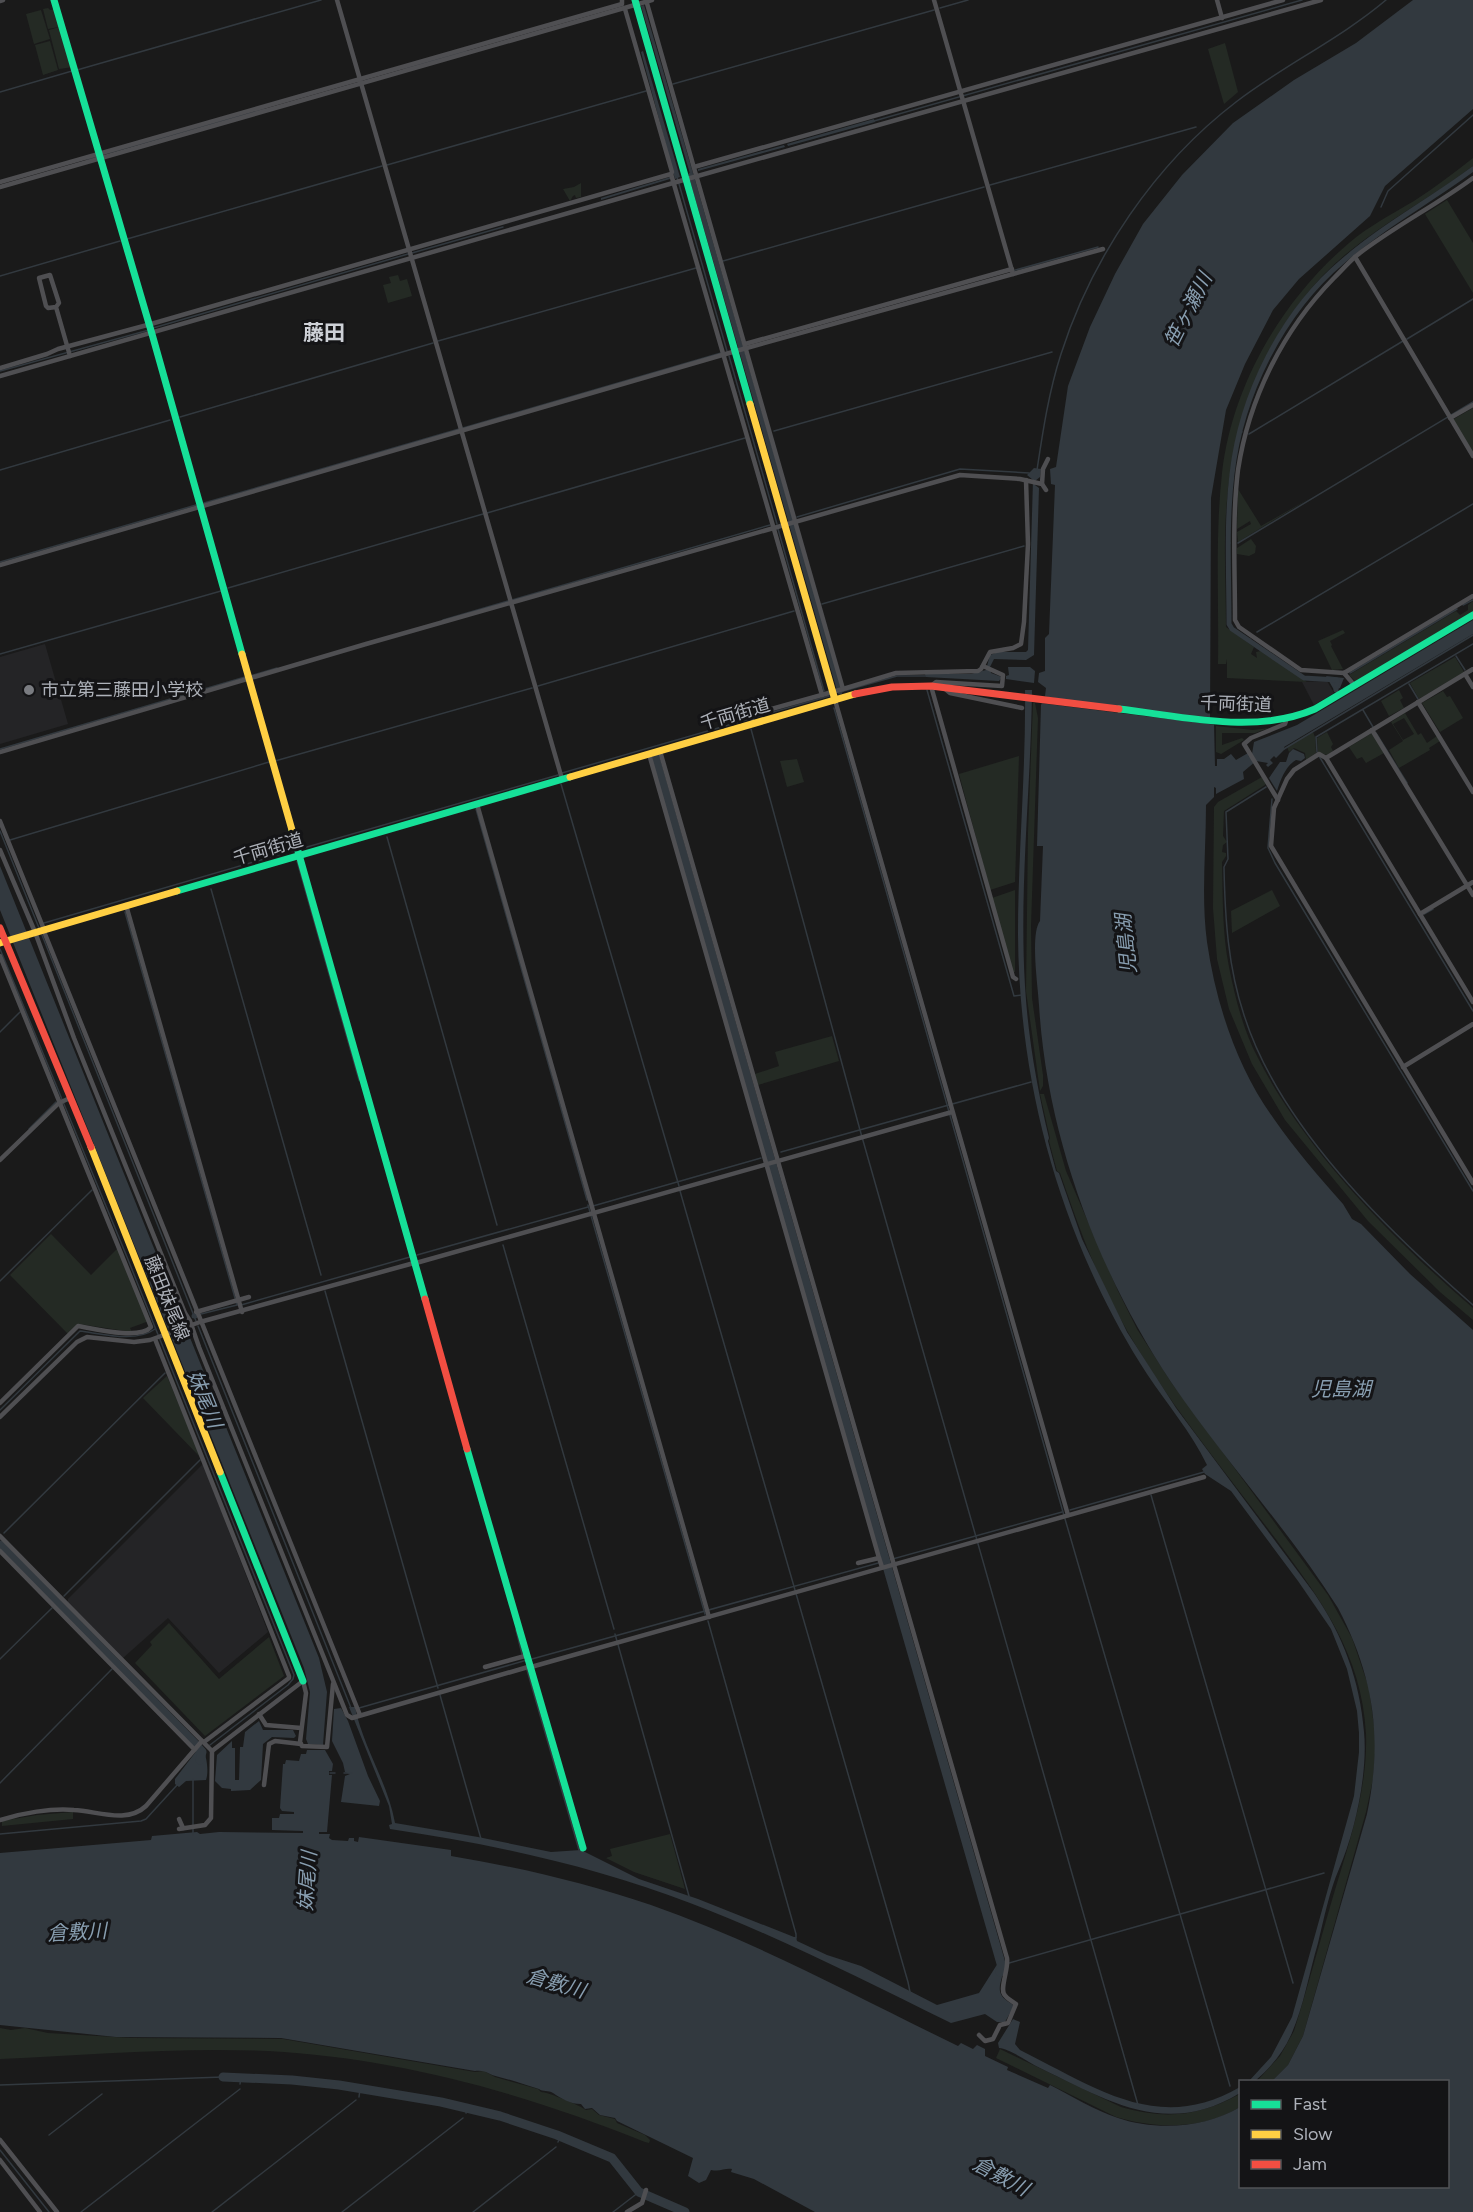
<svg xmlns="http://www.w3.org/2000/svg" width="1473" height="2212" font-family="Figtree,'Noto Sans JP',sans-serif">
<rect width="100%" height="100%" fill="#1a1a1a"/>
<g fill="#242426">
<path d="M45 644 68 724 0 744V657Z"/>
<path d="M1327 681 1334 693 1314 705 1302 682Z"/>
<path d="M203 1464 268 1632 219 1673 168 1618 123 1658 68 1602V1599Z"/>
</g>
<g fill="#242a24" fill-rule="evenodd">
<path d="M48 8 50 10 56 9 73 67 59 69 49 30 59 27 48 29 43 9Z"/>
<path d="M41 10 50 39 34 44 26 14Z"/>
<path d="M50 41 58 70 43 75 35 45Z"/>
<path d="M1225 43 1238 92 1224 104 1208 49Z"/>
<path d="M1473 158V166C1432 197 1386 221 1346 254 1273 315 1235 408 1227 500 1223 542 1226 586 1226 627L1254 647 1251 654 1257 658 1256 652 1261 651 1307 682 1227 678V659L1226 664H1218C1219 601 1215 536 1222 473 1232 385 1282 300 1349 243 1369 226 1392 214 1414 201 1434 188 1454 173 1473 158Z"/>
<path d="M581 183V197L576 198 575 195 573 196 570 201 563 189 574 187Z"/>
<path d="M1447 200 1473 243V293L1425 214Z"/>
<path d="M398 275 400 281 407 279 412 296 388 303 383 285 391 283 389 277Z"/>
<path d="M1473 408V454L1452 420Z"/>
<path d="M1238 489 1261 526 1312 497 1238 542 1237 532 1251 524 1250 521 1237 529Z"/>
<path d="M1251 539 1256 546 1255 553 1249 556 1237 554V548Z"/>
<path d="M1473 601V611L1357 681H1355L1349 675 1456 611 1460 615 1468 610V605Z"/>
<path d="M1343 630 1345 633 1330 641 1332 645 1331 646 1343 669 1332 670 1318 641Z"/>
<path d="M1455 657 1464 672 1419 699 1410 683Z"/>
<path d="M1399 690 1403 698 1400 700 1404 708 1389 716 1381 701Z"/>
<path d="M1443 691 1447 697 1450 696 1463 718 1440 732 1422 703Z"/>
<path d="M1033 703H1035L1038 718 1031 926 1032 998 1043 1075V1086L1040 1091 1026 991 1028 832Z"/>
<path d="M1405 713 1418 735 1421 733 1427 743 1437 736 1440 741 1429 748 1430 750 1399 768 1389 750 1403 741 1391 722ZM1404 718 1414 734 1403 740 1393 724Z"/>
<path d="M1216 726 1253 730 1269 728 1255 733H1222V745L1242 738 1244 740 1221 754 1216 752Z"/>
<path d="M1313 732 1315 737 1316 753 1306 760 1305 753 1294 748 1289 752 1287 747Z"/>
<path d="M1327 732 1333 744 1331 747 1333 751 1327 755 1318 752 1317 738Z"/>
<path d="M1372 733 1384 753 1366 763 1362 757 1357 759 1349 747Z"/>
<path d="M1019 756 1015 882 990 890 959 774Z"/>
<path d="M797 759 804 782 787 787 780 761Z"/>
<path d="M1262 777 1266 783 1265 785 1224 811 1223 836 1227 842 1223 845 1222 852 1226 853V856L1222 862C1223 897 1222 932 1229 967 1235 997 1243 1030 1258 1058 1305 1151 1394 1240 1473 1308V1320L1440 1292 1368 1221 1285 1120 1252 1064 1229 1009 1217 959 1213 908 1214 807 1218 802Z"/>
<path d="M1015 890V972H1012L992 898Z"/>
<path d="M1272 890 1280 906 1232 933 1231 911Z"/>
<path d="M832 1036 839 1061 758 1085 755 1074 779 1066 775 1052Z"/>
<path d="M1040 1094H1044L1066 1171 1118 1291 1137 1329 1171 1382 1328 1595 1352 1638 1369 1688 1376 1741 1373 1779 1366 1812 1303 2036 1288 2065 1272 2081H1257L1280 2056 1294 2031C1307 1990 1318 1948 1330 1907 1346 1851 1368 1794 1366 1734 1362 1654 1321 1600 1275 1538 1241 1493 1206 1449 1174 1404 1148 1366 1122 1326 1103 1284 1086 1248 1073 1210 1060 1173L1057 1171 1049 1141 1050 1138Z"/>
<path d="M51 1234 91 1275 117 1249H120L149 1321 130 1328 132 1332 79 1324 68 1334 10 1275Z"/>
<path d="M167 1376 201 1458 143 1398Z"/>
<path d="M169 1623 219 1679 269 1637 284 1676 205 1736 135 1663 152 1645 150 1642Z"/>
<path d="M73 1812V1819L2 1826V1821L37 1815Z"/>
<path d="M670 1834 685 1889 634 1872 606 1858 612 1856 610 1849Z"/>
<path d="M0 2028 11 2030 25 2028 48 2033 131 2038 283 2039 475 2072 484 2071 495 2077 538 2089 541 2092C548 2092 581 2106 586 2110L592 2109 599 2115 615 2119 617 2123 645 2135 650 2140 649 2143 645 2142C523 2093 399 2058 268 2051 179 2047 89 2055 0 2059Z"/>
<path d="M1000 2049 1121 2107C1167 2120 1199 2116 1240 2094V2107C1203 2130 1156 2129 1116 2117L996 2058Z"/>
</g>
<g fill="#32393f">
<path d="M1413 0H1473V109L1385 186 1370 216 1299 279 1273 310 1245 364 1226 410 1211 498 1210 723 1214 724 1215 766H1217V759H1224L1231 754 1236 760 1248 753 1249 757 1252 754 1254 742 1297 725 1473 620V634L1284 747 1285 749 1276 758 1274 756 1270 760 1273 763 1268 767 1266 765 1268 763 1256 761 1243 772 1244 779 1216 794V788L1214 787V797L1206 805C1206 850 1201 897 1207 942 1216 1004 1237 1068 1274 1119 1295 1149 1319 1177 1343 1204L1352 1219 1361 1224 1410 1274 1473 1330V2212H815L754 2179 731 2172 732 2169C724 2168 721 2172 711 2170L706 2180 699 2183 688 2176 693 2158 617 2121 615 2118 600 2115 592 2108 585 2109 581 2104C570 2104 562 2099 553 2093 548 2090 543 2092 539 2089 525 2085 512 2080 499 2077 488 2075 488 2070 475 2071L281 2038 116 2037 0 2025V1853L151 1840 152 1836 197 1832 200 1834 219 1832 303 1833V1831L272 1830V1818H279L280 1814H294V1812L282 1811 280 1808 283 1764H285L286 1760 299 1761 301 1754H306L307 1750H325L333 1764 332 1771H329V1775H332L327 1832H319V1834H330L329 1838 332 1840 348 1841 349 1838H354V1841L358 1842 359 1837 451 1850V1856C518 1867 586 1883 651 1905 757 1942 857 1997 958 2046L961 2043 973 2049 977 2045 985 2049V2056L1008 2067 1007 2070 1048 2088 1050 2085C1072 2096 1094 2110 1118 2118 1156 2131 1205 2128 1240 2107V2186H1448V2082L1272 2081 1288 2065 1303 2036 1367 1814C1383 1738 1374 1677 1338 1608 1288 1529 1224 1460 1171 1382 1098 1272 1047 1138 1039 1005 1038 986 1030 934 1040 921L1043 846H1037L1041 705 1045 696 1046 688 1038 682 1039 673 1045 671V638L1049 634 1055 485 1051 484 1050 469 1056 467 1068 386 1090 327 1115 274 1143 224 1182 175 1233 123 1294 80 1356 43Z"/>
<path d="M644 5 693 173 690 174 641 6Z"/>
<path d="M643 51 680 177 675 179 641 52Z"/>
<path d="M874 119 875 122 788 146 787 144Z"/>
<path d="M784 145 785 147 698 171V169Z"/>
<path d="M670 177V179L601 200V198Z"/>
<path d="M1034 468 1041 469 1040 477 1035 481V485L1039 488 1034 655 1026 660 994 659 990 667 991 673 1002 677 999 681 926 677 925 674H971L986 670 990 655 998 652H1026L1028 650 1033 480 1027 475Z"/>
<path d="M1008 667H1030L1035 671 1034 683 1006 679V676L1009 675Z"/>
<path d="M1326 676 1344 678 1340 688 1334 690Z"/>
<path d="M1025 690H1032C1031 787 1019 887 1025 986 1028 1037 1037 1088 1049 1138L1048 1141 1056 1171 1059 1173 1082 1239 1127 1332 1176 1408 1314 1593C1343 1635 1360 1681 1364 1732 1368 1773 1355 1832 1339 1869 1329 1892 1324 1919 1318 1943 1309 1973 1304 2006 1291 2035 1283 2053 1270 2068 1255 2081H1249L1271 2057 1292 2017 1354 1796 1359 1752V1733L1357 1711 1347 1669 1331 1629 1298 1581 1231 1491 1205 1474 1202 1469 1207 1465C1191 1432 1167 1404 1147 1374 1128 1345 1111 1314 1096 1282 1045 1172 1019 1057 1018 935 1018 853 1026 771 1025 690Z"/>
<path d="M1293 749 1304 754 1305 758 1301 761 1296 760C1286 766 1281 778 1277 791L1269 778 1280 762H1286L1289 753Z"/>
<path d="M0 866 319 1658 327 1692 323 1745 308 1744 306 1739 310 1692 304 1668 0 910Z"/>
<path d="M349 1707H355C363 1747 388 1783 395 1823L478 1837 551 1852 581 1850 639 1879 698 1899 794 1937H796L797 1941 827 1955 861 1966 937 2005 979 1993 998 1963 1003 1962C1007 1973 995 1986 1002 1996 1005 2001 1011 2002 1014 2006L1005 2022H997L985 2014 951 2023C865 1981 780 1937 690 1903 593 1866 492 1844 390 1829L389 1825 392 1824 389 1806Z"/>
<path d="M341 1708 348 1721 368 1776 380 1801 379 1806 341 1802 345 1776 350 1774 345 1772 343 1763 332 1741 334 1709Z"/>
<path d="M259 1721 263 1730H293L296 1736 294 1738 272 1737 263 1744 261 1780 250 1790 231 1791V1789L222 1788 215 1781 217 1755 232 1741V1748H235V1780H239L240 1747H243L245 1732Z"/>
<path d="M201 1745C207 1754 209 1772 206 1780L186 1781 179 1787 175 1784V1779Z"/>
<path d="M1013 2019 1020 2022 1015 2044 1020 2050C1095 2087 1158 2135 1240 2087V2093C1166 2138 1109 2101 1040 2068 1028 2062 1010 2049 999 2048L998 2043Z"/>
</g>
<path fill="#1a1a1a" d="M1042 696 1217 723V725L1039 703Z"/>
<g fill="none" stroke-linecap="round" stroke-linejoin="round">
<g stroke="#32393f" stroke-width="1.5">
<path d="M940 8 968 0"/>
<path d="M404 69 466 51"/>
<path d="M77 70 321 0"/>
<path d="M673 84 934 10"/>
<path d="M0 92 72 71"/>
<path d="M874 121 1302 0"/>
<path d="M101 155 264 109"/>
<path d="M87 159 97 157"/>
<path d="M387 165 646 91"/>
<path d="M677 177 727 351"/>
<path d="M990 185 1196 127"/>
<path d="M1381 207 1388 191 1473 115"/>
<path d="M127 239 382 166"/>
<path d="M412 253 503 227"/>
<path d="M723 261 984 187"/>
<path d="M1012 271 1098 247"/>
<path d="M0 276 120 241"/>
<path d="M153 328 408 254"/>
<path d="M1407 339 1473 299"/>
<path d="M438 341 696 268"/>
<path d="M729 356 777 524"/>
<path d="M0 371 149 330"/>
<path d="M180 417 433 343"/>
<path d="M463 428 721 353"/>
<path d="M774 431 1052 352"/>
<path d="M1240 431 1242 432"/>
<path d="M1249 434 1403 341"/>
<path d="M0 470 170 420"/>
<path d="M1037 470C1043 430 1049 391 1061 354 1092 257 1155 164 1236 102 1284 65 1340 39 1386 0"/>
<path d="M204 503 459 429"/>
<path d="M487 513 745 438"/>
<path d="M797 517 960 469 1029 473"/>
<path d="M778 529 824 691"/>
<path d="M1229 543H1230"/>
<path d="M1238 543 1473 402"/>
<path d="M0 562 196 505"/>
<path d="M228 588 483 514"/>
<path d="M512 600 770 525"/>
<path d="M822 604 1024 546"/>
<path d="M1463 605 1473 600"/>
<path d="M443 620 508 601"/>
<path d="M1257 632 1473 504"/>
<path d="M1249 641 1250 639"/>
<path d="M0 654 221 591"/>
<path d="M1456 656 1465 670"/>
<path d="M1350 673 1457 609"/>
<path d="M250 676 277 668"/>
<path d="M1409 684 1418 699"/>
<path d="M538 686 794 611"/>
<path d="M927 690 1014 996 1022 995"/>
<path d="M840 692 897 676H927"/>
<path d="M834 708 1063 1512 1230 2086"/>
<path d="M1363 710 1373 727"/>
<path d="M751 729 860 1130 1138 2105"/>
<path d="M1376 733 1407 783"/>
<path d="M0 749 245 677"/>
<path d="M1284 749 1473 635"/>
<path d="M1317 752 1316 737 1473 644"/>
<path d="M1319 756 1473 1011"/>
<path d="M275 761 532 688"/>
<path d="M562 773 829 696"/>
<path d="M561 784 679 1186"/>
<path d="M1266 787 1226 812 1228 859 1224 867C1225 918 1228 967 1244 1015 1279 1126 1387 1230 1473 1305"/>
<path d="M1272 799 1268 848 1275 863 1473 1191"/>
<path d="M476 809 587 1200"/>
<path d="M0 831 39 928"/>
<path d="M387 837 497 1225"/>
<path d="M10 840 269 762"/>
<path d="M300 849 558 775"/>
<path d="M297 861 359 1080"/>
<path d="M211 889 321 1275"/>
<path d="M125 912 237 1305"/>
<path d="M1424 914 1433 909"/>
<path d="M44 923 295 850"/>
<path d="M42 935 196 1321"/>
<path d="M0 949 127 1257 294 1675 293 1679 288 1685 210 1745"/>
<path d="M0 1032 20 1012"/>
<path d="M29 1129 56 1102"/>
<path d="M781 1152 1031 1082"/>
<path d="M680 1191 908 1982 910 1992"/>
<path d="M588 1205 705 1614"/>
<path d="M593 1206 761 1158"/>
<path d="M503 1245 614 1629"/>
<path d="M417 1255 588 1207"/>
<path d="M0 1281 92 1190"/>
<path d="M325 1291 438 1688"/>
<path d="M241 1305 410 1257"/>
<path d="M201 1314 237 1305"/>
<path d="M198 1326 351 1708"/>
<path d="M0 1410 80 1331C103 1334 136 1343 155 1329"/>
<path d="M1151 1495 1293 1983"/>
<path d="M1070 1510 1204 1472"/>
<path d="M4 1533 165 1373"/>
<path d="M64 1596 200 1460"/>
<path d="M708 1621 796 1934V1938"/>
<path d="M516 1630 522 1654"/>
<path d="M615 1634 689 1896"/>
<path d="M0 1659 52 1608"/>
<path d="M532 1659 1062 1512"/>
<path d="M527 1670 579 1850"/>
<path d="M440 1695 481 1839"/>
<path d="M359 1708 527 1660"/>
<path d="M330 1773H335"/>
<path d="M344 1773H352"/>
<path d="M0 1783 112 1669"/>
<path d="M0 1834 141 1821 146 1819 178 1784"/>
<path d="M193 1835V1779"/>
<path d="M1002 1965 1324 1873"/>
<path d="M240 2084 241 2078"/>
<path d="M0 2085 223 2077"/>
<path d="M359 2097 360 2089"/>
<path d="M466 2113 467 2109"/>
<path d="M49 2135 102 2094"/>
<path d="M558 2142 561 2136"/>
<path d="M0 2150 49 2212"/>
<path d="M81 2212 240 2089"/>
<path d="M212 2212 356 2100"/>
<path d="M342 2212 463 2118"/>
<path d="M473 2212 556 2147"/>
<path d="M613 2212 639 2192"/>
</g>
<g stroke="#32393f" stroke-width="5">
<path d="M691 175 840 692"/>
<path d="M1336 690 1337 680 1304 678 1232 629 1229 624C1229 574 1226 523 1232 474 1241 395 1282 312 1343 261 1383 226 1430 201 1473 169"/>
<path d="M194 1316H195"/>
</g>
<g stroke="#32393f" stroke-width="9">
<path d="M655 757 1002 1967 1000 1972"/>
<path d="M0 1545 195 1744 202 1752 200 1760"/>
<path d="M223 2077 292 2080 339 2085 441 2102 500 2116 557 2135 612 2158 639 2192 685 2212"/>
</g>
<g stroke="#4f4f52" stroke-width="4.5">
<path d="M337 0 562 779"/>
<path d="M646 0 843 689 750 715 753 724"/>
<path d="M934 0 1013 274"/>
<path d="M1217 0 1222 18"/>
<path d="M0 1 3 0"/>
<path d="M694 167 1283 0"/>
<path d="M671 174 822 695"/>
<path d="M1473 178C1435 206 1393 227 1356 256 1348 263 1341 271 1334 278 1283 330 1249 398 1238 470 1232 519 1235 570 1235 620L1239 627 1301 670 1344 673 1473 596"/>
<path d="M0 182 622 4V0"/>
<path d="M0 187 652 0"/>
<path d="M1355 257 1473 456"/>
<path d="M56 307 48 308 46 306 39 278 50 275 59 303 56 307 70 356"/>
<path d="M745 344 1012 269"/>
<path d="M0 368 47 354 58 349 151 324 671 174 672 172 625 9"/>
<path d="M0 376 687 179 1321 0"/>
<path d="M1450 418 1473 405"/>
<path d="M1042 484 1043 469 1048 459"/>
<path d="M0 565 736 351 1103 249"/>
<path d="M983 666 1003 675 1002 686 936 682 931 686 1013 977 1016 979"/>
<path d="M1344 673 1355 686"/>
<path d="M1465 674 1473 687"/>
<path d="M944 688 950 693 1022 708"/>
<path d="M843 689 896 673 978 671 981 669 990 652 1013 648 1021 644 1024 622 1028 544 1026 480"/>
<path d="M835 700 1068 1515"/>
<path d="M1418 702 1473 792"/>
<path d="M1372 730 1473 895"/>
<path d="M660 751 1007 1958C1009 1968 1000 1987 1004 1994 1006 1998 1012 2001 1016 2004L1008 2023 1000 2025 993 2039 985 2041 979 2035"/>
<path d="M0 752 366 644 960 475 1020 479 1042 484 1046 490"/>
<path d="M649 754 879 1558"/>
<path d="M1326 758 1473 669"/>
<path d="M1278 800 1244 744 1251 738 1285 724 1286 721"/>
<path d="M477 804 709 1617"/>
<path d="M0 821 43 927"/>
<path d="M0 850 35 932 74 1038 185 1313 190 1321 199 1347 347 1715 352 1718 528 1667"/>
<path d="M126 905 242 1312"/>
<path d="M1420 914 1473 882"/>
<path d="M45 934 360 1715"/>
<path d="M0 956 151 1327C140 1340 95 1329 78 1326L0 1403"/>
<path d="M1473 1002 1326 758 1319 754 1294 770 1287 779 1274 808 1271 846 1473 1183"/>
<path d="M1403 1067 1473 1024"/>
<path d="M0 1160 59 1103 70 1098"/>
<path d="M416 1263 952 1112"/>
<path d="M196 1312 249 1297"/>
<path d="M155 1339 289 1676V1678L204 1742"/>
<path d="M0 1417 77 1342 87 1337 134 1342 150 1340 200 1322 414 1263"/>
<path d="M0 1536 212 1751 303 1681 306 1693 300 1742 302 1746 327 1747 333 1684"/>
<path d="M0 1551 194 1749"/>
<path d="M858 1563 879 1558 882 1567"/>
<path d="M485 1667 525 1656"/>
<path d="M531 1667 1204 1477"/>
<path d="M259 1714 266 1725 301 1728"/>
<path d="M264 1785 269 1744 275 1741 301 1744"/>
<path d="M179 1819 183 1828"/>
<path d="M0 1820C22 1813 51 1808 74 1810 97 1811 127 1824 146 1806L202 1741"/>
<path d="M179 1829 205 1825 211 1818 212 1751"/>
<path d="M0 2140 57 2212"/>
<path d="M0 2160 40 2212"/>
<path d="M627 2212 642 2203 646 2190"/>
</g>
<g stroke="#16e098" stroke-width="7">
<path d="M54 0 152 334 242 654"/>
<path d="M635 0 750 404"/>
<path d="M1119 709C1182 716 1255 735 1315 709L1473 615"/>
<path d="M292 830 425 1299"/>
<path d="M177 891 570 777"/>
<path d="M467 1449 583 1848"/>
<path d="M220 1472 303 1681"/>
</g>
<g stroke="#ffcf43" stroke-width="7">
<path d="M750 404 835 700"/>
<path d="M242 654 292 830"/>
<path d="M570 777 855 694"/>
<path d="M0 943 177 891"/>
<path d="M91 1147 220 1472"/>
</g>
<g stroke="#f24e42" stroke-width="7">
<path d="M855 694 892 687 931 686 1119 709"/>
<path d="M0 928 91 1147"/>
<path d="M425 1299 467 1449"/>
</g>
</g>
<circle fill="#7a7c81" stroke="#141416" stroke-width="2" cx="29" cy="690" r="6"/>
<g text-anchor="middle" stroke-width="6" stroke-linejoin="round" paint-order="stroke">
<g font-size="18" fill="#adb1b9" stroke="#141416" text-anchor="start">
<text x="41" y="696">市立第三藤田小学校</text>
</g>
<g font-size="18" fill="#adb1b9" stroke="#141416">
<text transform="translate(1236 704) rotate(2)" y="6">千両街道</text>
<text transform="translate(735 714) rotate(-16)" y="6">千両街道</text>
<text transform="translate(268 849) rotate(-16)" y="6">千両街道</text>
<text transform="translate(167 1298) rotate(68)" y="6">藤田妹尾線</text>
</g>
<g font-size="20" font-style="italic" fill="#889eb0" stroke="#141416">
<text transform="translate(1188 310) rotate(-63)" y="7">笹ヶ瀬川</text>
<text transform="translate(1126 944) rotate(-96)" y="7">児島湖</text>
<text x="1341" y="1396">児島湖</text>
<text transform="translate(205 1399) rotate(68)" y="7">妹尾川</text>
<text transform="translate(307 1881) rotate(-86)" y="7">妹尾川</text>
<text transform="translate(77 1932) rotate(-3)" y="7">倉敷川</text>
<text transform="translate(556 1983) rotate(16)" y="7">倉敷川</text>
<text transform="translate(1001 2176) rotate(28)" y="7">倉敷川</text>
</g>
<g font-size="21" font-weight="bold" fill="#cdd0d6" stroke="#141416">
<text x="324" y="340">藤田</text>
</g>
</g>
<rect x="1239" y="2080" width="210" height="108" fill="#141416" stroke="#515357" stroke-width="1.5"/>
<rect x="1251" y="2100" width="30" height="9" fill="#16e098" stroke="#515357" stroke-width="1.5"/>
<text x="1293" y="2110" font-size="18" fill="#adb1b9">Fast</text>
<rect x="1251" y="2130" width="30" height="9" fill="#ffcf43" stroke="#515357" stroke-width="1.5"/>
<text x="1293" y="2140" font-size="18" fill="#adb1b9">Slow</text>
<rect x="1251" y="2160" width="30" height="9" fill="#f24e42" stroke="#515357" stroke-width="1.5"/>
<text x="1293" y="2170" font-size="18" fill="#adb1b9">Jam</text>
</svg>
